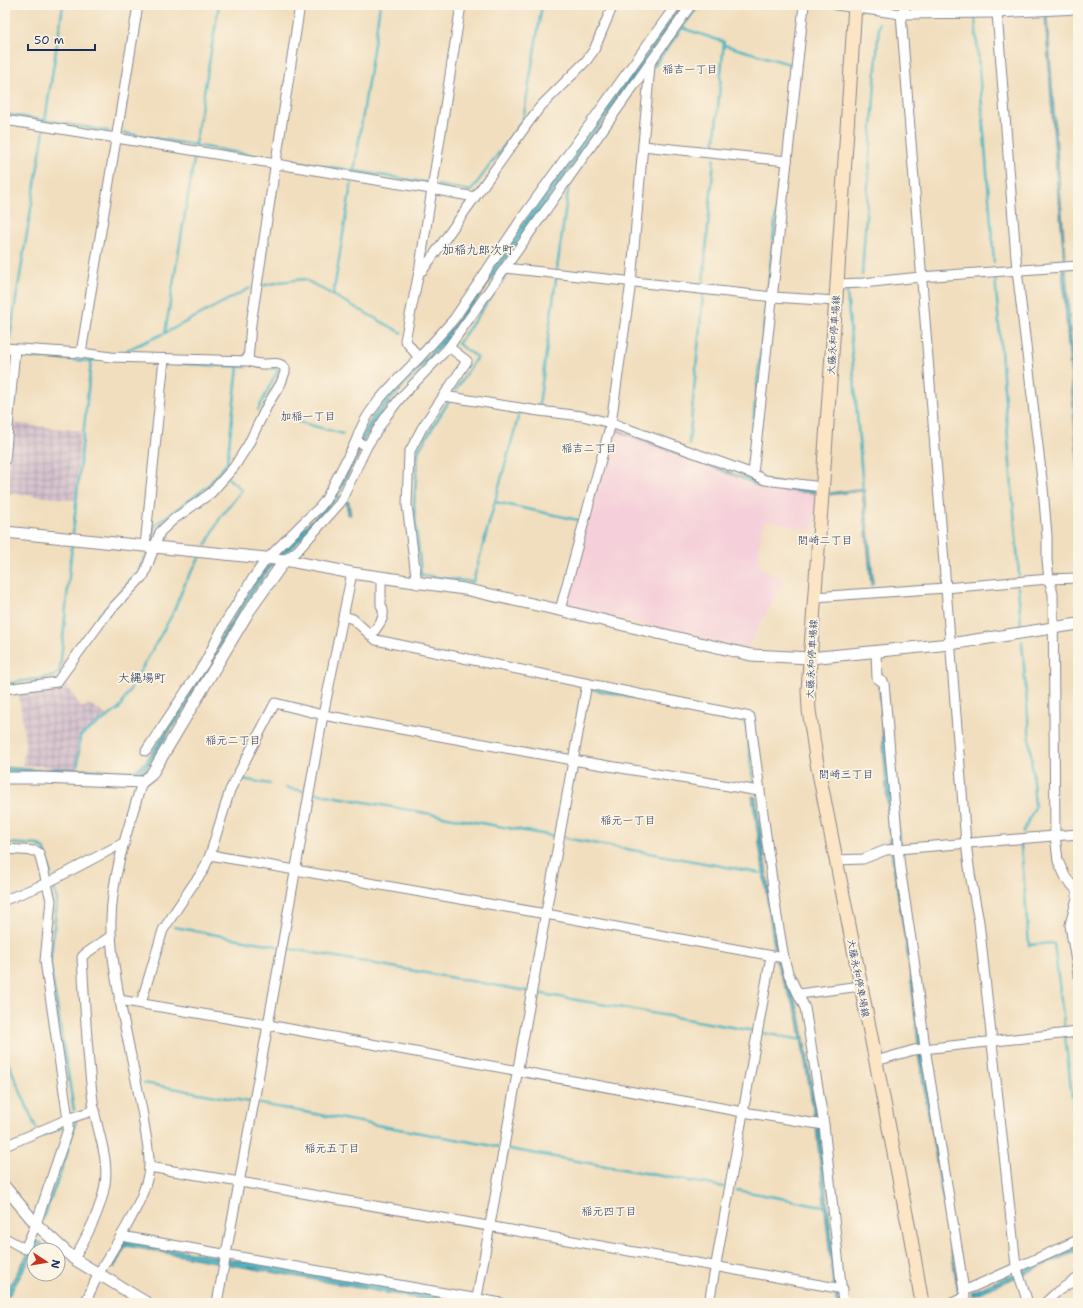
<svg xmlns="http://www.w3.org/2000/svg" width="1083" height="1308" font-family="'Shantell Sans','Klee One',sans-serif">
<defs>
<pattern id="industrial-grid" width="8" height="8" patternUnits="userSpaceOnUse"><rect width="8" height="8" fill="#d1bdcb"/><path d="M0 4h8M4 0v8" fill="none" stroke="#a99aa8"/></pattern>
<pattern id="water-rules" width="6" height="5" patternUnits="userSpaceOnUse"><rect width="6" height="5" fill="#49b6c3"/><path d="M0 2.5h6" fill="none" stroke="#3c94a2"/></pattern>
</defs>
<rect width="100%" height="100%" fill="#fcf5e5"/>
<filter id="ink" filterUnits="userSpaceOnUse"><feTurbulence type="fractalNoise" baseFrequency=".025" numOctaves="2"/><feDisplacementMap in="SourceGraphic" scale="8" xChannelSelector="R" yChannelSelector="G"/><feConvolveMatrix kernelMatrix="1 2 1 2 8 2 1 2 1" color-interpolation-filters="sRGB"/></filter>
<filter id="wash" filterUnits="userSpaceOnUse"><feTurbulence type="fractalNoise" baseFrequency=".012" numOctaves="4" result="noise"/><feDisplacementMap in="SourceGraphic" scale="16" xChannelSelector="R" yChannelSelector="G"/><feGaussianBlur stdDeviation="0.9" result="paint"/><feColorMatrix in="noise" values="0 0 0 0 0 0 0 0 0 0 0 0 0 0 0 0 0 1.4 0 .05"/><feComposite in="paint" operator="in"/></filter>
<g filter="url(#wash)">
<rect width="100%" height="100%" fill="#f1debe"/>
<path fill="#f5cfd9" d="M615 430 770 489 817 494 814 531 765 520 759 546 761 569 785 579 747 648 566 607 564 605 613 431Z"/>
<g fill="url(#industrial-grid)">
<path d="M12 423 81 431 75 500 6 493Z"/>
<path d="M63 681 82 708 89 704 108 716 79 735 77 769 23 765 25 744 19 692 59 686Z"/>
</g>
<g fill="url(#water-rules)" stroke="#327290">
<path d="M681 5H686L454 333 392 400 376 422 364 441 357 457 338 496 349 502 351 515H348L346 502 337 498 324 515 292 548 283 554 264 576 241 611 177 723 170 731 148 767 143 772 138 775 127 777 54 773H5V767L39 770 55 768 130 771 135 770 145 762 167 730 237 610 261 572 268 566 291 540 324 508 373 415 399 384 429 353 451 328 527 217Z"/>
<path d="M1045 16H1047L1066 264H1064L1059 201 1058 200Z"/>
<path d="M1062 269H1066L1078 438V471Z"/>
<path d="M618 430 745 478 746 476 815 489V493C802 492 756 490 750 482L618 431Z"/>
<path d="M864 488 874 585 871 586 862 491 830 495 829 493Z"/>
<path d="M879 687H883L922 1045H918L910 972 890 846Z"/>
<path d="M752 796 756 797 777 945 800 1015 820 1131 839 1303H836L833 1285 816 1128 797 1015 780 973 776 961Z"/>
<path d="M922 1052 960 1293H958L918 1053Z"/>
<path d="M124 1240 477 1303H442L126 1246 114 1268 112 1261Z"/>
<path d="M35 1241 43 1243 40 1249 37 1248 36 1250H34V1253L5 1303V1293Z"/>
<path d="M1078 1246V1251L973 1296 971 1292Z"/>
</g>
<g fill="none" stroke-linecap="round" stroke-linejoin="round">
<g stroke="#49b6c3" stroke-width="2.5">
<path d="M974 8 976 5"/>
<path d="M975 17 994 262"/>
<path d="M682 28 724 42 714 149"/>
<path d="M724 45 793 65 783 152"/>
<path d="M654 66 699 5"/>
<path d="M5 114 109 131"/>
<path d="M45 121 63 5"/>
<path d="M124 133 269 158"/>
<path d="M195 145 219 5"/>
<path d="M280 159 429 183"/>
<path d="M354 172 380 5"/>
<path d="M437 185 471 191 523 120 542 5"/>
<path d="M557 269 569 184"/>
<path d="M862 275 879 23"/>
<path d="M995 276 1019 575"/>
<path d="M703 284 714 159"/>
<path d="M261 286 280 282 304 279 402 333"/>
<path d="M768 289 781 167"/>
<path d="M847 291 863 489"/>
<path d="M333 296 352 179"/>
<path d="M165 333 195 154"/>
<path d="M9 342 44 130"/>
<path d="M127 350 165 333 250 288"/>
<path d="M5 355H6"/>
<path d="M26 357 91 361 98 359"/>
<path d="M171 363 246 367"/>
<path d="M455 391 477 357 458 344 508 273"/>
<path d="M449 401 418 451 414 505 421 575 473 582 519 414"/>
<path d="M539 405 556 279"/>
<path d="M258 410 278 370V369L269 368"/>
<path d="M292 420 343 434"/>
<path d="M689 444 703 294"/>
<path d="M748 469 766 304"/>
<path d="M495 502 578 520"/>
<path d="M73 533 91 361"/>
<path d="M152 538 154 526 207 487 227 463 238 367"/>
<path d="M206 545 220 518 242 490 228 478"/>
<path d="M1018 587 1021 625"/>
<path d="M88 632 99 615 138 572 145 557"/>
<path d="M1022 641 1035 807 1023 832"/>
<path d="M60 670 72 545"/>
<path d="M5 684 55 676 60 670"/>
<path d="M592 689 743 720 746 725 754 785"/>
<path d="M78 765 80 736 119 709 172 615 186 581 200 557"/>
<path d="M242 779 270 784"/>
<path d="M286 788 305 791"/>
<path d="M315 793 553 836"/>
<path d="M565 838 760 873"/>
<path d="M5 843 39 845 45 850 51 874"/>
<path d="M1021 845 1029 945 1052 943 1054 944 1065 1031"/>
<path d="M54 888 57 900 50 964 74 1110"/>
<path d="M174 927 277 946"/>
<path d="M286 948 527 991"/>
<path d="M537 993 754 1031"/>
<path d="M762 1033 803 1040"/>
<path d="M1065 1036 1072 1097"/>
<path d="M5 1055 36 1128"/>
<path d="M144 1083 249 1102"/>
<path d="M1073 1102 1078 1145"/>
<path d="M260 1104 499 1147"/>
<path d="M509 1149 724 1187"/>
<path d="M5 1152 63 1127"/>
<path d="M737 1190 823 1206"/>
<path d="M43 1219 65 1160 76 1121"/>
</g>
</g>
</g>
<g filter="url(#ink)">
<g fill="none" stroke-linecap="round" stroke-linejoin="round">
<g stroke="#86868e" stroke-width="11">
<g id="minor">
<path d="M836 5 901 14 997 13 1078 9"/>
<path d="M906 5 901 14 966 843 970 874 979 922 1016 1266 1028 1303"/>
<path d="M997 13 1017 270 1043 488 1047 536V560L1049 579 1053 594 1055 835 1058 861 1066 878 1077 891V898L1070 925 1078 974"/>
<path d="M5 120 431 189 475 197 528 123 540 107 586 61 594 50 613 5"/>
<path d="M643 146 787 161"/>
<path d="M505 268 773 297 836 301"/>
<path d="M419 272 423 270 475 197"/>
<path d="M837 284 863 283 920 277 1078 266"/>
<path d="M5 348 81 353 111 357 248 361C252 362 256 364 261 364 270 365 278 360 285 368V372L281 383 268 404 248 445 234 467 211 493 174 519 160 532 144 575 106 615 57 682 5 689"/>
<path d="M81 353 138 5"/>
<path d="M419 358 454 319 522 218 676 5"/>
<path d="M248 361 251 324 300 5"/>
<path d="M444 396 539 411 582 416 611 423 753 474 804 5"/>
<path d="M367 446 356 441C365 409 396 381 419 358L405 340 419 272 461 5"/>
<path d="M5 460 15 349"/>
<path d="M753 474 765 480 822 487"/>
<path d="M145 546 164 359"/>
<path d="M268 558 307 519 320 507 326 499 356 441"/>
<path d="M285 560 298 550 340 503 367 446 387 415 402 396 449 347 691 5"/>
<path d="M417 584 407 505 409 453 422 428 467 361 449 347"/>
<path d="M814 597 945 588 1049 579 1078 578"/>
<path d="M560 610 611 423 631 282 650 65"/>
<path d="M344 616 353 619 376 640 750 717 777 917 784 958 788 973 805 1008 824 1125 843 1303"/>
<path d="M371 636C377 626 388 617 381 605V578"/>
<path d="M876 651 877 678 884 683 900 868 914 959 925 1048 965 1297 952 1303"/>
<path d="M146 751 204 664 226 621 253 578 267 558"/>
<path d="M5 849 36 851 39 853 51 900 45 961 68 1119V1129L36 1224 25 1249 5 1238"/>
<path d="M210 855 546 914 784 958"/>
<path d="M836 860 863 859 886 850 1078 834"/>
<path d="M5 900 47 883 125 842"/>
<path d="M799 994 861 986"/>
<path d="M119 1000 268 1025 743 1112 824 1125"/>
<path d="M141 1003 163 930 192 886 203 871 210 855 230 790 275 703 323 715 573 760 759 791"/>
<path d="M876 1061 914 1050 1078 1032"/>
<path d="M5 1146 68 1119 95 1110"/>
<path d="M149 1167 240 1182 843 1289"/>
<path d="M121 1236 501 1303"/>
<path d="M74 1259C87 1236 101 1210 105 1184 109 1158 98 1134 94 1109 87 1059 85 1008 82 957L85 954 111 936"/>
<path d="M964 1291 1078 1240"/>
<path d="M85 1303C90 1293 94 1283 99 1273 115 1245 147 1199 149 1167 150 1151 145 1133 143 1116 136 1078 127 1039 120 1001 115 975 110 946 111 920 112 873 129 826 142 782"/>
<path d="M217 1303 268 1025 323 715 352 573"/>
<path d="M476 1303 587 683"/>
<path d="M709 1303 771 956"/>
<path d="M1045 1303 1058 1291 1078 1278"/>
</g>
</g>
<g stroke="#86868e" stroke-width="13">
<g id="tertiary">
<path d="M5 532 285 560 352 573 464 589 564 611 751 655 810 658 950 644 1078 624"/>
<path d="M5 778H41L142 782 151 775 249 611 285 560"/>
<path d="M5 1187 36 1224 74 1259 147 1303"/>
</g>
</g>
<g stroke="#86868e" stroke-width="15">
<path id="secondary" d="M855 5 837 284 808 690 809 710 816 758 911 1239 922 1303"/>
</g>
<use href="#minor" stroke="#fff" stroke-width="9"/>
<use href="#tertiary" stroke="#fff" stroke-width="11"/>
<use href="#secondary" stroke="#fce5c4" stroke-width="13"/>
</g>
</g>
<g text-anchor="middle" stroke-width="3.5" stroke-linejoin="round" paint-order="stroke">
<g font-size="10" fill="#1b2f5e" stroke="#fcf5e5">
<text transform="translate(833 335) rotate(-86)" y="4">大藤永和停車場線</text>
<text transform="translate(811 659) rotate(-87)" y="4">大藤永和停車場線</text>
<text transform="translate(859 978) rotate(79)" y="4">大藤永和停車場線</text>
</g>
<g font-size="11" fill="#1b2f5e" stroke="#fcf5e5">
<text x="690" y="73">稲吉一丁目</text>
<text x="308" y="420">加稲一丁目</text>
<text x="589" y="452">稲吉二丁目</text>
<text x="825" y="544">間崎二丁目</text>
<text x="233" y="744">稲元二丁目</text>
<text x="846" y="778">間崎三丁目</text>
<text x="628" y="824">稲元一丁目</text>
<text x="332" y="1152">稲元五丁目</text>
<text x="609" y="1215">稲元四丁目</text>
</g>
<g font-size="12" fill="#1b2f5e" stroke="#fcf5e5">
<text x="478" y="254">加稲九郎次町</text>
<text x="142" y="682">大縄場町</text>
</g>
</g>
<rect width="1083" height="1308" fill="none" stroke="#fcf5e5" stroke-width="20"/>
<g transform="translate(46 1262) rotate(102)"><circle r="19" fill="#fcf5e5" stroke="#a2a6af"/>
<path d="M0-3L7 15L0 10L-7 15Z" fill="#c8321e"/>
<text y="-6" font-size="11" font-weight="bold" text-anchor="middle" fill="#1b2f5e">N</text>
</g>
<path d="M28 44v6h67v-6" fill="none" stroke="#1b2f5e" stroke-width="2"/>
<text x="34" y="44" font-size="12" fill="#1b2f5e" stroke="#fcf5e5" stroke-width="3" paint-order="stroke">50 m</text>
</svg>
